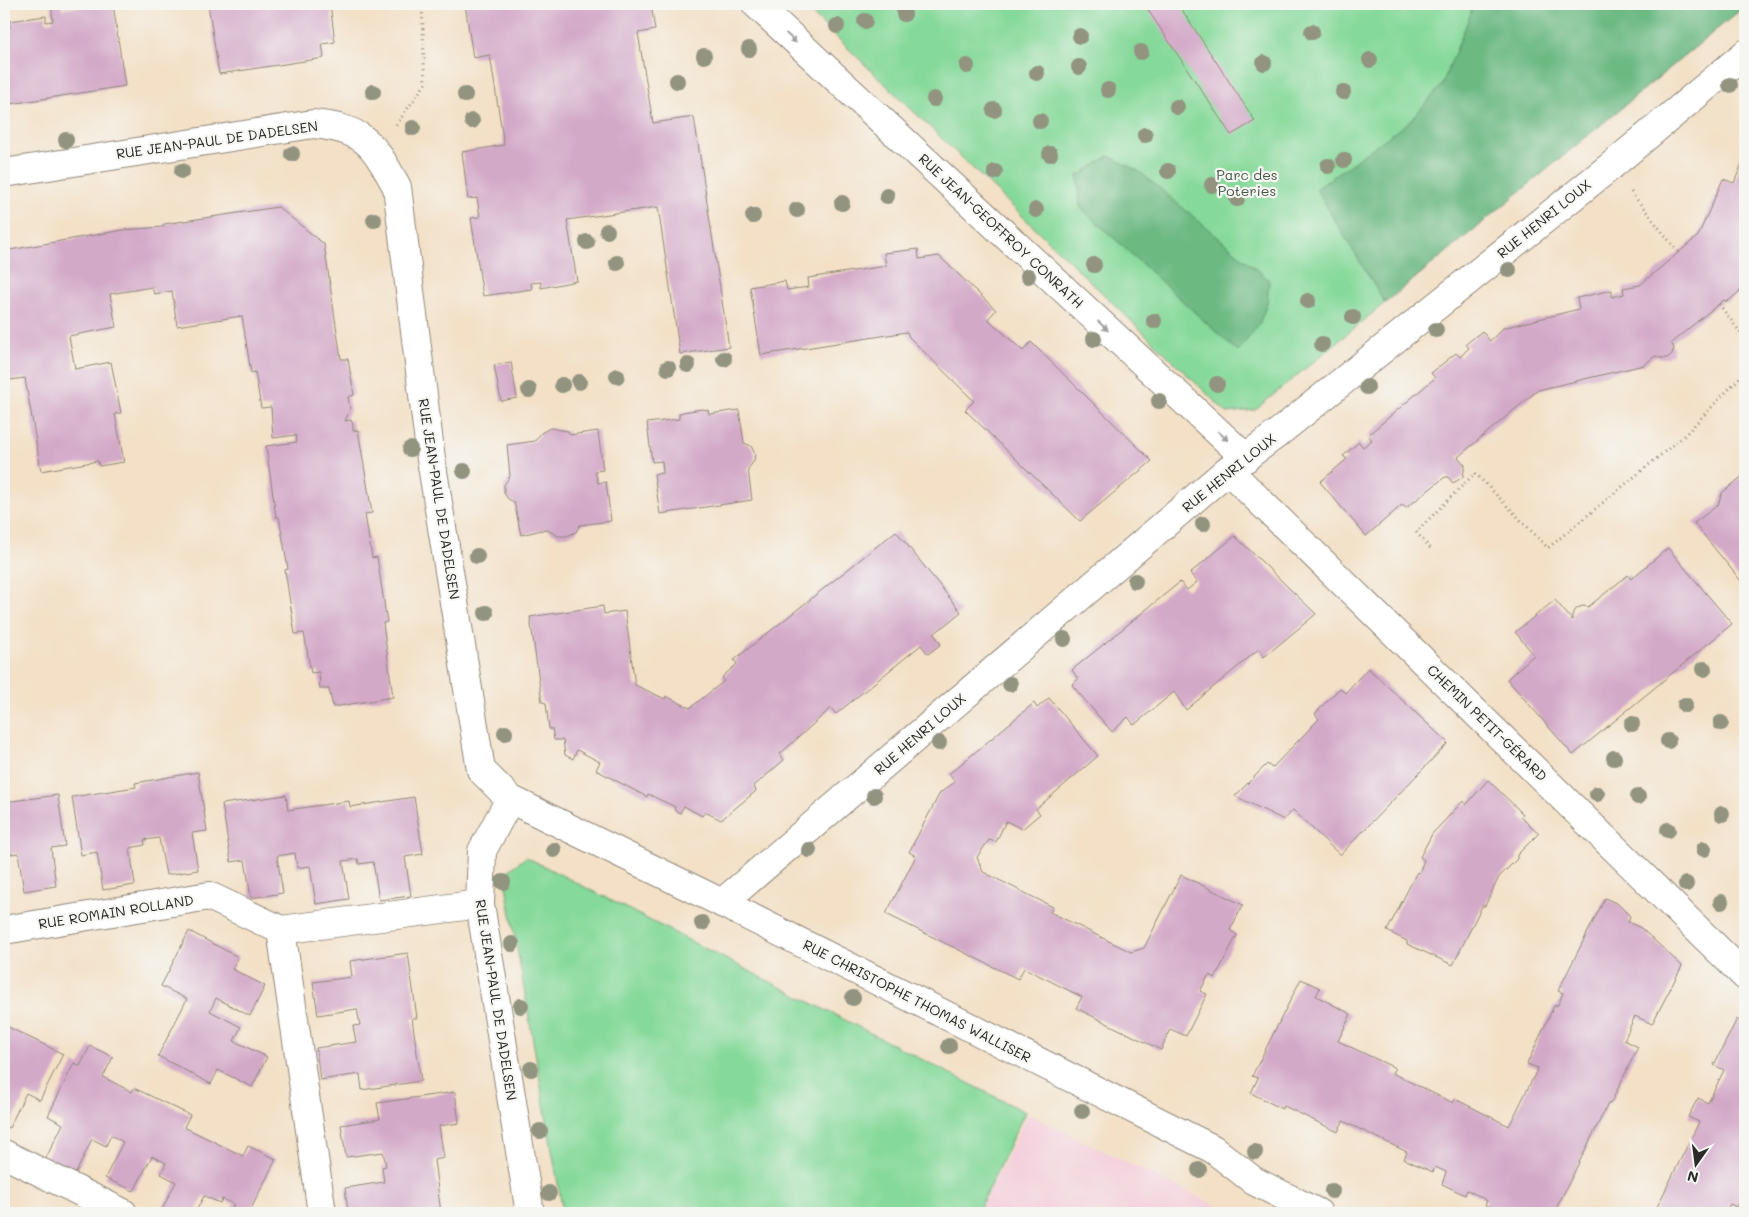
<svg xmlns="http://www.w3.org/2000/svg" width="1749" height="1217" font-family="Mali,sans-serif">
<rect width="100%" height="100%" fill="#f6f6f2"/>
<filter id="ink" filterUnits="userSpaceOnUse"><feTurbulence type="fractalNoise" baseFrequency=".02" numOctaves="2"/><feDisplacementMap in="SourceGraphic" scale="10" xChannelSelector="R" yChannelSelector="G"/><feConvolveMatrix kernelMatrix="1 2 1 2 8 2 1 2 1" color-interpolation-filters="sRGB"/></filter>
<filter id="wash" filterUnits="userSpaceOnUse"><feTurbulence type="fractalNoise" baseFrequency=".0096" numOctaves="4" result="noise"/><feDisplacementMap in="SourceGraphic" scale="20" xChannelSelector="R" yChannelSelector="G"/><feGaussianBlur stdDeviation="1.12" result="paint"/><feColorMatrix in="noise" values="0 0 0 0 0 0 0 0 0 0 0 0 0 0 0 0 0 1.4 0 .05"/><feComposite in="paint" operator="in"/></filter>
<g filter="url(#wash)">
<rect width="100%" height="100%" fill="#f3e0c6"/>
<path fill="#f4cfdc" d="M1028 1114 1231 1213H978Z"/>
<g fill="#85d99a" stroke="#588262">
<path d="M802 4H1745V6L1255 410 1227 413Z"/>
<path d="M526 857 1025 1112 977 1213H563L504 874Z"/>
</g>
<g fill="#6cb982" stroke="#4c7256">
<path d="M1471 4H1745V6L1385 303 1316 189 1410 121 1442 85 1471 13Z"/>
<path d="M1109 156 1140 172 1269 280 1267 303 1260 322 1238 352 1080 207 1078 176Z"/>
</g>
<g id="blocks">
<g fill="#d3a9c8">
<path d="M51 4H61L62 9 95 4H113L125 86 4 105V29L10 28 9 21 46 16V22L53 21Z"/>
<path d="M208 4H330L335 42 322 44 324 58 219 74Z"/>
<path d="M465 4H651L655 30 638 33 653 123 694 117 729 347 680 354 658 207 567 220 577 281 541 288V282L531 283 532 289 483 296 471 218 480 217 477 198 468 199 462 152 504 145 490 55 473 58Z"/>
<path d="M1144 4H1178L1255 121 1231 135Z"/>
<path d="M1745 156V287L1727 302 1724 300 1710 311 1671 343 1674 348 1672 354 1667 358H1661L1655 356 1644 365 1538 390 1458 457 1465 465 1463 477 1453 483 1448 477H1445L1406 508 1402 505 1366 536 1320 482 1347 459 1343 456 1359 442 1363 447 1372 440 1368 435 1435 378 1431 373 1456 353 1460 357 1469 348 1466 344 1482 331 1490 341 1503 328 1579 309 1577 298 1612 290V297L1624 294 1623 288 1640 285 1698 236 1723 179 1734 183Z"/>
<path d="M278 207 324 244 341 359H348L354 395 348 397 350 410 345 421 351 420 353 425V431L358 430 372 513 365 514 372 558 377 557 387 622 383 623 393 697 333 707 329 689H320L319 672 311 673 304 633 295 634 285 570 288 569 279 517H276L266 446 297 442 296 435 273 438 271 407 261 408 255 372 251 373 242 316 177 326 172 291 154 294 152 287 110 294 116 327 69 336 75 369 111 362 121 413 115 414 124 462 99 466 98 461 41 471 25 378 10 380 4 343V251L123 230 163 227 164 224Z"/>
<path d="M918 249 919 259 939 256 996 310 988 319 1023 351 1031 342 1152 461 1080 521 965 410 974 401 909 337 907 332 761 355 750 287 785 281 787 290 809 287 808 278 886 266 884 253Z"/>
<path d="M511 362 517 398 501 401 494 365Z"/>
<path d="M702 409 708 410 709 414 739 410 744 443 751 446 755 454 754 461 748 469 752 500 660 514 654 474 663 473 662 461 652 462 647 423 679 419V414L683 412Z"/>
<path d="M550 428 568 431 570 435 598 431 603 470 595 471 598 483 606 482 611 521 580 525 576 532 567 536H558L546 529 521 535 514 502 508 499 504 493V485L510 476 507 445 535 441 541 433Z"/>
<path d="M1745 474V586L1694 523 1718 505 1722 493Z"/>
<path d="M896 531 961 612 934 634 941 644 928 654 921 645 836 714 831 708 780 754 784 760 754 786 756 791 721 820 705 812 702 816 684 806 680 813 674 810 675 807 648 794 647 797 596 770 600 762 577 750 573 759 565 755 563 740H554L552 729H549L546 703 542 702 530 617 603 606 604 614 625 611 635 685 665 699 666 696 690 708 724 681 722 677 737 664 734 660Z"/>
<path d="M1235 536 1316 614 1264 657 1259 649 1186 710 1174 692 1134 725 1128 717 1112 732 1072 685 1078 679 1072 670 1180 582 1187 590 1197 582 1190 573Z"/>
<path d="M1668 548 1732 624 1573 755 1507 679 1534 655 1515 632 1555 600 1572 620V615L1577 608 1583 606 1588 607 1628 575 1631 579Z"/>
<path d="M1368 668 1448 743 1340 855 1293 810 1284 820 1235 796 1267 764 1272 768 1319 719 1315 714 1325 703 1340 688 1345 693Z"/>
<path d="M1049 698 1098 756 1036 809 1040 814 1022 829 1006 821 996 842 989 840 977 857 983 872 1053 907 1050 912 1131 952 1144 948 1181 875 1243 905 1230 930 1237 935 1215 978 1209 975 1200 991 1207 994 1186 1036 1170 1029 1161 1050 1076 1008 1082 997 1024 968 1018 979 886 914 916 856 909 852 940 793 955 782 949 774 1034 703 1037 708Z"/>
<path d="M198 772 207 831 192 833 198 870 166 875 159 838 144 840 145 845 130 848 135 885 103 890 97 852 81 855 72 797 136 787 135 783Z"/>
<path d="M1488 780 1523 814 1520 817 1539 833 1517 855V859L1499 877 1485 906H1482L1453 965 1407 944V941L1387 931 1417 872 1419 873 1424 860 1420 857 1432 834 1463 801 1466 805Z"/>
<path d="M58 795 65 846 51 848 56 886 24 891 18 853 4 855V802Z"/>
<path d="M286 795 288 810 349 801 350 807 414 797 423 854 405 857 411 896 379 900 373 862 359 864 358 859 343 861 349 899 316 904 310 866 297 868 295 853 277 856 283 893 251 898 245 860 231 862 222 804Z"/>
<path d="M1605 898 1618 904 1630 916 1628 922 1641 928 1682 966 1652 1024 1635 1016 1624 1040 1638 1047 1611 1103 1608 1104 1554 1213H1495L1493 1212 1494 1208 1485 1205 1487 1201 1479 1196 1467 1190 1465 1195 1442 1184 1446 1172 1435 1167 1433 1172 1404 1159 1407 1152 1343 1121 1338 1132 1284 1106 1282 1109 1251 1093 1258 1078 1252 1076 1301 979 1320 988 1316 996 1351 1014 1338 1041 1395 1068 1392 1073 1453 1103 1455 1099 1509 1126 1538 1068 1527 1064 1554 1006 1558 1005 1563 993 1558 991Z"/>
<path d="M189 931 238 957 232 969 265 986 250 1016 216 998 210 1011 241 1027 234 1041 267 1057 252 1087 218 1070 211 1084 158 1056 187 999 161 986Z"/>
<path d="M408 953 417 1018H412L421 1081 362 1090 360 1074 320 1080 316 1048 356 1042 353 1026 360 1025 357 1009 318 1015 313 982 352 977 350 961Z"/>
<path d="M1737 1019 1745 1027V1189L1736 1207 1730 1204 1725 1213H1654L1699 1122 1688 1117 1698 1098 1708 1103 1724 1070 1714 1065Z"/>
<path d="M6 1026 63 1054 40 1100 26 1093 9 1128 4 1126V1028Z"/>
<path d="M90 1046 113 1057 103 1077 132 1092 134 1088 190 1115 184 1127 243 1156 248 1146 276 1159 249 1213H230L234 1204 222 1199 220 1203 204 1196 195 1213H160L176 1182 161 1174 166 1163 152 1156 134 1191 105 1178 123 1142 111 1135 106 1146 92 1139 75 1175 45 1160 63 1124 48 1116 74 1063 80 1066Z"/>
<path d="M455 1092 459 1123 439 1126 444 1158 434 1160 441 1213H348L345 1188 384 1182 382 1167 386 1166 383 1152 346 1157 341 1125 380 1119 377 1103Z"/>
</g>
</g>
</g>
<g filter="url(#ink)">
<use href="#blocks" fill-opacity="0" stroke="#8f8678" stroke-width="1"/>
<g fill="none" stroke-linecap="round" stroke-linejoin="round">
<g stroke="#8f8678" stroke-width="30">
<g id="minor">
<path d="M756 4 1246 458"/>
<path d="M4 173 313 124C366 129 373 144 397 187L431 459 481 770 510 799 722 903 1213 1149 1254 1181 1318 1213"/>
<path d="M1228 470 1745 976"/>
<path d="M510 799 482 851 480 904 530 1213"/>
<path d="M722 903 1228 470 1273 437 1611 166 1745 54"/>
<path d="M4 930 209 896 281 930 480 904"/>
<path d="M281 930 322 1213"/>
<path d="M4 1154 123 1213"/>
</g>
</g>
<g stroke="#8f8678" stroke-width="3" stroke-dasharray="1 4" stroke-linecap="butt">
<path d="M396 125 425 84 422 4"/>
<path d="M1631 192 1678 252"/>
<path d="M1719 304 1745 339"/>
<path d="M1430 548 1416 532 1475 473 1548 548 1685 435 1745 372"/>
</g>
<use href="#minor" stroke="#fff" stroke-width="28"/>
</g>
<g fill="#929480">
<circle cx="904" cy="14" r="8"/>
<circle cx="865" cy="21" r="8"/>
<circle cx="837" cy="26" r="8"/>
<circle cx="1312" cy="32" r="8"/>
<circle cx="1080" cy="36" r="8"/>
<circle cx="749" cy="49" r="8"/>
<circle cx="1141" cy="52" r="8"/>
<circle cx="704" cy="56" r="8"/>
<circle cx="1370" cy="60" r="8"/>
<circle cx="1264" cy="63" r="8"/>
<circle cx="967" cy="66" r="8"/>
<circle cx="1079" cy="67" r="8"/>
<circle cx="1037" cy="73" r="8"/>
<circle cx="677" cy="81" r="8"/>
<circle cx="1730" cy="85" r="8"/>
<circle cx="1108" cy="90" r="8"/>
<circle cx="373" cy="92" r="8"/>
<circle cx="1343" cy="92" r="8"/>
<circle cx="465" cy="95" r="8"/>
<circle cx="934" cy="99" r="8"/>
<circle cx="1177" cy="107" r="8"/>
<circle cx="994" cy="110" r="8"/>
<circle cx="472" cy="121" r="8"/>
<circle cx="1040" cy="121" r="8"/>
<circle cx="413" cy="128" r="8"/>
<circle cx="1145" cy="135" r="8"/>
<circle cx="66" cy="140" r="8"/>
<circle cx="292" cy="154" r="8"/>
<circle cx="1050" cy="154" r="8"/>
<circle cx="1344" cy="160" r="8"/>
<circle cx="1328" cy="166" r="8"/>
<circle cx="182" cy="171" r="8"/>
<circle cx="1168" cy="171" r="8"/>
<circle cx="995" cy="172" r="8"/>
<circle cx="1212" cy="185" r="8"/>
<circle cx="887" cy="196" r="8"/>
<circle cx="1237" cy="199" r="8"/>
<circle cx="842" cy="203" r="8"/>
<circle cx="797" cy="210" r="8"/>
<circle cx="1036" cy="210" r="8"/>
<circle cx="753" cy="216" r="8"/>
<circle cx="374" cy="220" r="8"/>
<circle cx="607" cy="231" r="8"/>
<circle cx="587" cy="242" r="8"/>
<circle cx="617" cy="263" r="8"/>
<circle cx="1094" cy="265" r="8"/>
<circle cx="1509" cy="270" r="8"/>
<circle cx="1028" cy="276" r="8"/>
<circle cx="1308" cy="301" r="8"/>
<circle cx="1353" cy="317" r="8"/>
<circle cx="1154" cy="321" r="8"/>
<circle cx="1436" cy="330" r="8"/>
<circle cx="1094" cy="339" r="8"/>
<circle cx="1322" cy="344" r="8"/>
<circle cx="724" cy="359" r="8"/>
<circle cx="688" cy="365" r="8"/>
<circle cx="668" cy="368" r="8"/>
<circle cx="617" cy="376" r="8"/>
<circle cx="579" cy="382" r="8"/>
<circle cx="1217" cy="384" r="8"/>
<circle cx="562" cy="385" r="8"/>
<circle cx="1367" cy="387" r="8"/>
<circle cx="529" cy="390" r="8"/>
<circle cx="1159" cy="401" r="8"/>
<circle cx="410" cy="449" r="8"/>
<circle cx="464" cy="471" r="8"/>
<circle cx="1203" cy="524" r="8"/>
<circle cx="477" cy="556" r="8"/>
<circle cx="1135" cy="581" r="8"/>
<circle cx="486" cy="613" r="8"/>
<circle cx="1064" cy="639" r="8"/>
<circle cx="1704" cy="669" r="8"/>
<circle cx="1010" cy="684" r="8"/>
<circle cx="1685" cy="705" r="8"/>
<circle cx="1721" cy="723" r="8"/>
<circle cx="1632" cy="724" r="8"/>
<circle cx="505" cy="733" r="8"/>
<circle cx="1668" cy="741" r="8"/>
<circle cx="939" cy="743" r="8"/>
<circle cx="1614" cy="758" r="8"/>
<circle cx="1597" cy="794" r="8"/>
<circle cx="874" cy="796" r="8"/>
<circle cx="1638" cy="797" r="8"/>
<circle cx="1722" cy="814" r="8"/>
<circle cx="1668" cy="830" r="8"/>
<circle cx="1704" cy="849" r="8"/>
<circle cx="554" cy="850" r="8"/>
<circle cx="809" cy="850" r="8"/>
<circle cx="503" cy="882" r="8"/>
<circle cx="1686" cy="884" r="8"/>
<circle cx="1721" cy="902" r="8"/>
<circle cx="702" cy="923" r="8"/>
<circle cx="512" cy="944" r="8"/>
<circle cx="853" cy="998" r="8"/>
<circle cx="521" cy="1006" r="8"/>
<circle cx="949" cy="1046" r="8"/>
<circle cx="531" cy="1069" r="8"/>
<circle cx="1082" cy="1111" r="8"/>
<circle cx="540" cy="1131" r="8"/>
<circle cx="1255" cy="1152" r="8"/>
<circle cx="1199" cy="1170" r="8"/>
<circle cx="1332" cy="1191" r="8"/>
<circle cx="549" cy="1193" r="8"/>
</g>
<defs><path id="oneway-solid" d="M-6-.8H1V-3.2L6.5 0L1 3.2V.8H-6Z" transform="scale(1.25)"/></defs>
<g fill="#a0a0a0">
<use href="#oneway-solid" transform="translate(791 38) rotate(43)"/>
<use href="#oneway-solid" transform="translate(1103 326) rotate(43)"/>
<use href="#oneway-solid" transform="translate(1223 436) rotate(43)"/>
</g>
</g>
<g text-anchor="middle" stroke-width="4.5" stroke-linejoin="round" paint-order="stroke">
<g font-size="14" fill="#2b2b2b" stroke="#f6f6f2">
<text transform="translate(217 140) rotate(-8)" y="5">RUE JEAN-PAUL DE DADELSEN</text>
<text transform="translate(1544 219) rotate(-39)" y="5">RUE HENRI LOUX</text>
<text transform="translate(1001 231) rotate(43)" y="5">RUE JEAN-GEOFFROY CONRATH</text>
<text transform="translate(1229 473) rotate(-39)" y="5">RUE HENRI LOUX</text>
<text transform="translate(439 499) rotate(81)" y="5">RUE JEAN-PAUL DE DADELSEN</text>
<text transform="translate(1487 723) rotate(44)" y="5">CHEMIN PETIT-GÉRARD</text>
<text transform="translate(920 734) rotate(-41)" y="5">RUE HENRI LOUX</text>
<text transform="translate(116 912) rotate(-9)" y="5">RUE ROMAIN ROLLAND</text>
<text transform="translate(496 1000) rotate(81)" y="5">RUE JEAN-PAUL DE DADELSEN</text>
<text transform="translate(917 1001) rotate(27)" y="5">RUE CHRISTOPHE THOMAS WALLISER</text>
</g>
<g font-size="14" fill="#425647" stroke="#f6f6f2">
<text x="1247" y="180">Parc des<tspan x="1247" dy="16">Poteries</tspan></text>
</g>
</g>
<rect width="1749" height="1217" fill="none" stroke="#f6f6f2" stroke-width="20"/>
<g transform="translate(1696 1164) rotate(194)" stroke="#f6f6f2" stroke-width="4" paint-order="stroke">
<path d="M0-4L9 19L0 12L-9 19Z" fill="#2b2b2b"/>
<text y="-8" font-size="14" font-weight="bold" text-anchor="middle" fill="#2b2b2b">N</text>
</g>
</svg>
